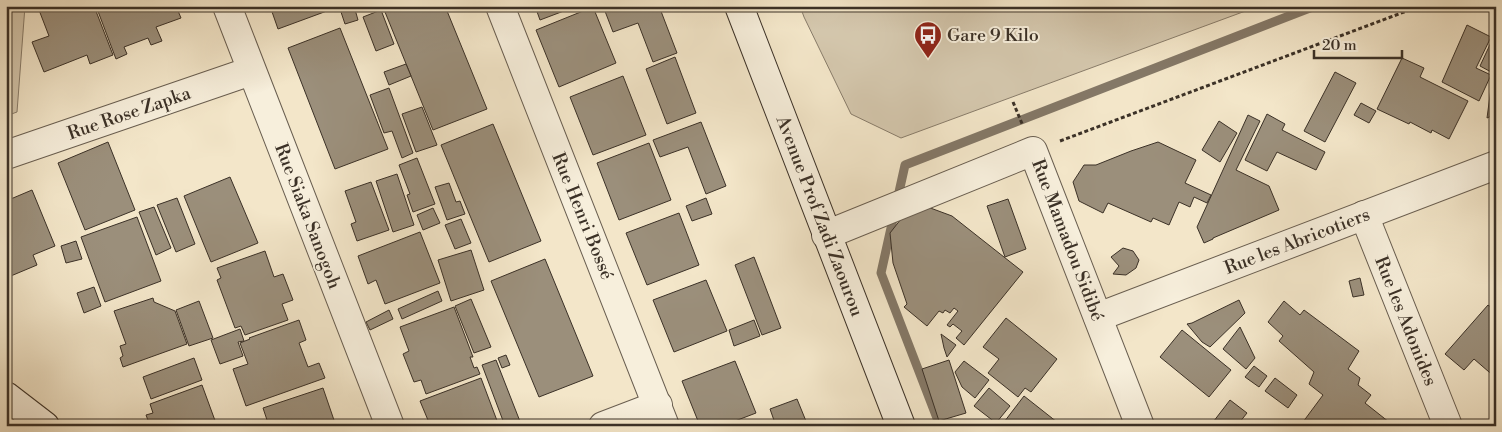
<svg xmlns="http://www.w3.org/2000/svg" width="1502" height="432" font-family="'Libre Bodoni',serif">
<rect width="100%" height="100%" fill="#f3e6c9"/>
<filter id="stains"><feTurbulence type="fractalNoise" baseFrequency=".004" numOctaves="4"/><feColorMatrix values="0 0 0 0 .2 0 0 0 0 .09 0 0 0 0 .02 0 0 0 .5 -.17"/></filter>
<radialGradient id="worn" r=".72"><stop offset=".6" stop-color="#630" stop-opacity="0"/><stop offset="1" stop-color="#630" stop-opacity=".3"/></radialGradient>
<g fill="#d4c7ad" stroke="#887c6a">
<path d="M6 6H25L17 112 6 116Z"/>
<path d="M800 6H1259L901 138 851 114 804 17Z"/>
</g>
<g fill="none" stroke-linecap="round" stroke-linejoin="round">
<path stroke="#847867" stroke-width="9" d="M940 426 881 273 905 165 1315 6"/>
</g>
<g fill="#9b8f7b" stroke="#3b3127">
<path d="M50 6H94L113 55 90 64 87 55 44 72 32 42 49 36 39 10Z"/>
<path d="M96 6H176L181 18 156 27 162 41 151 45 148 38 124 47 127 54 116 59Z"/>
<path d="M270 6H334L335 8 278 29Z"/>
<path d="M339 6H354L358 20 345 24Z"/>
<path d="M399 6H445L487 109 433 130 385 12Z"/>
<path d="M535 6H577L540 20Z"/>
<path d="M603 6H659L677 53 653 62 638 23 613 32Z"/>
<path d="M593 7 616 63 559 87 536 30Z"/>
<path d="M381 10 394 44 376 51 363 17Z"/>
<path d="M1467 25 1491 37 1476 68 1491 75 1479 101 1442 82Z"/>
<path d="M340 28 388 149 335 169 288 48Z"/>
<path d="M1494 36H1496V114L1487 118 1493 73 1480 66Z"/>
<path d="M675 57 696 113 667 124 646 69Z"/>
<path d="M1402 58 1424 68 1420 77 1468 101 1449 139 1432 130 1431 133 1410 122 1409 124 1377 109Z"/>
<path d="M406 64 411 76 389 85 384 72Z"/>
<path d="M1335 72 1356 83 1325 142 1304 131Z"/>
<path d="M623 76 646 135 593 155 570 97Z"/>
<path d="M389 88 413 153 402 158 392 131 384 133 370 95Z"/>
<path d="M1361 103 1376 111 1369 123 1354 115Z"/>
<path d="M422 107 437 145 416 152 402 114Z"/>
<path d="M1267 114 1285 124 1282 130 1325 152 1316 170 1277 152 1267 171 1245 160Z"/>
<path d="M1248 115 1260 121 1236 170 1269 186 1279 210 1213 238V239L1204 243 1197 227Z"/>
<path d="M1219 121 1237 133 1220 162 1202 150Z"/>
<path d="M701 122 726 186 706 194 688 147 660 157 653 140Z"/>
<path d="M493 124 541 241 489 262 441 145Z"/>
<path d="M108 142 135 210 85 230 58 163Z"/>
<path d="M1158 142 1196 160 1185 183 1211 195 1207 203 1194 197 1190 207 1179 202 1169 225 1153 218 1151 222 1108 203 1103 213 1079 201 1073 182 1084 165H1096L1131 151Z"/>
<path d="M649 143 671 200 619 220 597 163Z"/>
<path d="M417 158 435 204 413 212 407 195 410 194 399 165Z"/>
<path d="M397 174 414 225 393 232 376 181Z"/>
<path d="M230 177 258 243 211 262 184 196Z"/>
<path d="M371 182 389 230 357 241 351 224 356 222 345 191Z"/>
<path d="M449 183 456 202 460 201 465 214 447 220 435 187Z"/>
<path d="M32 190 55 246 33 255 37 265 6 278V201Z"/>
<path d="M177 198 195 244 176 252 157 205Z"/>
<path d="M706 198 712 214 692 221 686 206Z"/>
<path d="M1008 199 1026 249 1005 257 987 206Z"/>
<path d="M925 206 952 216 1023 272 964 345 956 338 962 331 953 324 950 327 947 325 958 311 954 308 950 313 945 310 943 313 939 311 927 326 904 307 907 304 893 263 890 233 901 219Z"/>
<path d="M154 207 171 248 156 255 139 212Z"/>
<path d="M433 208 440 223 423 230 417 215Z"/>
<path d="M679 213 699 265 647 285 626 233Z"/>
<path d="M137 217 161 281 105 302 81 237Z"/>
<path d="M461 219 471 243 455 249 445 225Z"/>
<path d="M420 232 440 283 385 304 376 280 368 284 358 256Z"/>
<path d="M76 241 82 259 66 263 61 246Z"/>
<path d="M1123 248 1133 251 1139 260 1136 268 1126 275 1113 274 1119 266 1111 257Z"/>
<path d="M471 250 484 290 451 301 438 260Z"/>
<path d="M265 251 274 277 283 274 293 300 282 304 288 320 245 335 241 326 235 328 217 280 221 278 217 268Z"/>
<path d="M754 257 781 328 762 335 735 265Z"/>
<path d="M545 259 593 376 539 397 491 281Z"/>
<path d="M1360 278 1364 295 1353 297 1349 281Z"/>
<path d="M706 280 727 331 674 352 653 300Z"/>
<path d="M94 287 101 306 84 313 77 293Z"/>
<path d="M438 291 442 301 402 319 398 309Z"/>
<path d="M153 298 154 302 175 311 187 344 123 367 120 358 123 356 120 346 126 344 114 311Z"/>
<path d="M471 299 491 347 474 353 455 306Z"/>
<path d="M1239 300 1245 313 1210 347 1202 342 1187 324 1192 323Z"/>
<path d="M199 301 213 338 189 346 176 310Z"/>
<path d="M1284 301 1300 315 1304 310 1359 351 1348 369 1360 378 1358 385 1371 395 1365 403 1394 426H1300L1323 395 1309 384 1314 372 1279 341 1283 336 1268 322Z"/>
<path d="M1488 305 1496 311V378L1474 359 1464 370 1445 354Z"/>
<path d="M454 307 473 357H470L474 368 477 367 480 374 426 394 421 380 414 382 403 354 409 351 400 327Z"/>
<path d="M389 310 393 319 370 330 366 322Z"/>
<path d="M1006 318 1057 359 1031 392 1025 388 1018 397 988 373 999 359 983 347Z"/>
<path d="M299 320 306 340 299 343 308 367 319 363 325 378 246 406 233 369 248 364 240 343 250 339 249 338Z"/>
<path d="M754 320 760 336 734 346 729 330Z"/>
<path d="M1240 327 1255 358 1246 369 1223 349Z"/>
<path d="M240 329 244 341 238 342 243 356 220 364 211 340Z"/>
<path d="M1182 330 1231 370 1209 397 1160 357Z"/>
<path d="M941 334 956 345 947 357 944 348Z"/>
<path d="M506 355 510 365 502 368 498 358Z"/>
<path d="M194 358 202 380 151 399 143 377Z"/>
<path d="M496 360 521 424 517 426H505L482 365Z"/>
<path d="M949 360 966 413 939 421 922 369Z"/>
<path d="M735 361 756 413 722 426H700L682 381Z"/>
<path d="M964 361 989 380 975 398 962 387 955 372Z"/>
<path d="M1254 366 1267 376 1259 387 1245 377Z"/>
<path d="M481 378 499 426H440L438 422 430 425 420 401Z"/>
<path d="M1275 378 1297 395 1288 408 1265 391Z"/>
<path d="M202 385 217 426H142L149 423 146 415 153 413 150 404Z"/>
<path d="M323 388 336 426H269L263 408Z"/>
<path d="M989 388 1010 406 996 423 974 406Z"/>
<path d="M1024 396 1062 426H1001Z"/>
<path d="M797 399 808 426H776L770 409Z"/>
<path d="M1230 400 1247 413 1239 423 1242 426H1210Z"/>
</g>
<g fill="none" stroke-linecap="round" stroke-linejoin="round">
<g stroke="#695e50" stroke-width="30">
<g id="street">
<path d="M227 6 390 426"/>
<path d="M500 6 665 426"/>
<path d="M6 155 251 71"/>
<path d="M1364 215 1448 426"/>
<path d="M826 235 1033 151 1140 426"/>
<path d="M1098 317 1496 165"/>
<path d="M603 426 658 405"/>
</g>
</g>
<g stroke="#3b3127" stroke-width="30">
<g id="secondary">
<path d="M739 6 901 426"/>
<path d="M6 396 45 426"/>
</g>
</g>
<g stroke="#3b3127" stroke-width="3" stroke-dasharray="4 2.5" stroke-linecap="butt">
<path d="M1013 102 1023 126"/>
<path d="M1060 141 1420 6"/>
</g>
<use href="#street" stroke="#f7efdc" stroke-width="28"/>
<use href="#secondary" stroke="#f7efdc" stroke-width="28"/>
</g>
<defs>
<g id="bus-pin" transform="scale(1.4375)"><path d="M0 17L-7.5 6A9.5 9.5 0 1 1 7.5 6Z" fill="#8f2418" stroke="#f7efdc"/><path d="M-5-6H5V4H4V6H2V4H-2V6H-4V4H-5ZM-3.5-4V0h7V-4ZM-3.5 1.2v1.5H-2V1.2ZM2 1.2v1.5H3.5V1.2Z" fill="#fff"/></g>
</defs>
<g fill-rule="evenodd">
<use href="#bus-pin" x="928" y="35"/>
</g>
<g text-anchor="middle" stroke-width="4" stroke-linejoin="round" paint-order="stroke">
<g font-size="18" fill="#3b3127" stroke="#f7efdc" text-anchor="start">
<text x="947" y="41">Gare 9 Kilo</text>
</g>
<g font-size="18" fill="#3b3127" stroke="#f7efdc">
<text transform="translate(129 113) rotate(-19)" y="6">Rue Rose Zapka</text>
<text transform="translate(308 216) rotate(69)" y="6">Rue Siaka Sanogoh</text>
<text transform="translate(583 216) rotate(68)" y="6">Rue Henri Bossé</text>
<text transform="translate(820 216) rotate(69)" y="6">Avenue Prof Zadi Zaourou</text>
<text transform="translate(1068 240) rotate(69)" y="6">Rue Mamadou Sidibé</text>
<text transform="translate(1297 241) rotate(-21)" y="6">Rue les Abricotiers</text>
<text transform="translate(1406 321) rotate(68)" y="6">Rue les Adonides</text>
</g>
</g>
<rect width="1502" height="432" fill="none" stroke="#f3e6c9" stroke-width="25"/>
<rect x="8" y="8" width="1487" height="417" fill="none" stroke="#3b3127" stroke-width="2.5"/>
<rect x="12" y="12" width="1477" height="407" fill="none" stroke="#3b3127"/>
<path d="M1314 50v8h88v-8" fill="none" stroke="#3b3127" stroke-width="2.5"/>
<text x="1322" y="50" font-size="15" fill="#3b3127" stroke="#f7efdc" stroke-width="4" paint-order="stroke">20 m</text>
<rect width="100%" height="100%" filter="url(#stains)"/>
<rect width="100%" height="100%" fill="url(#worn)"/>
</svg>
